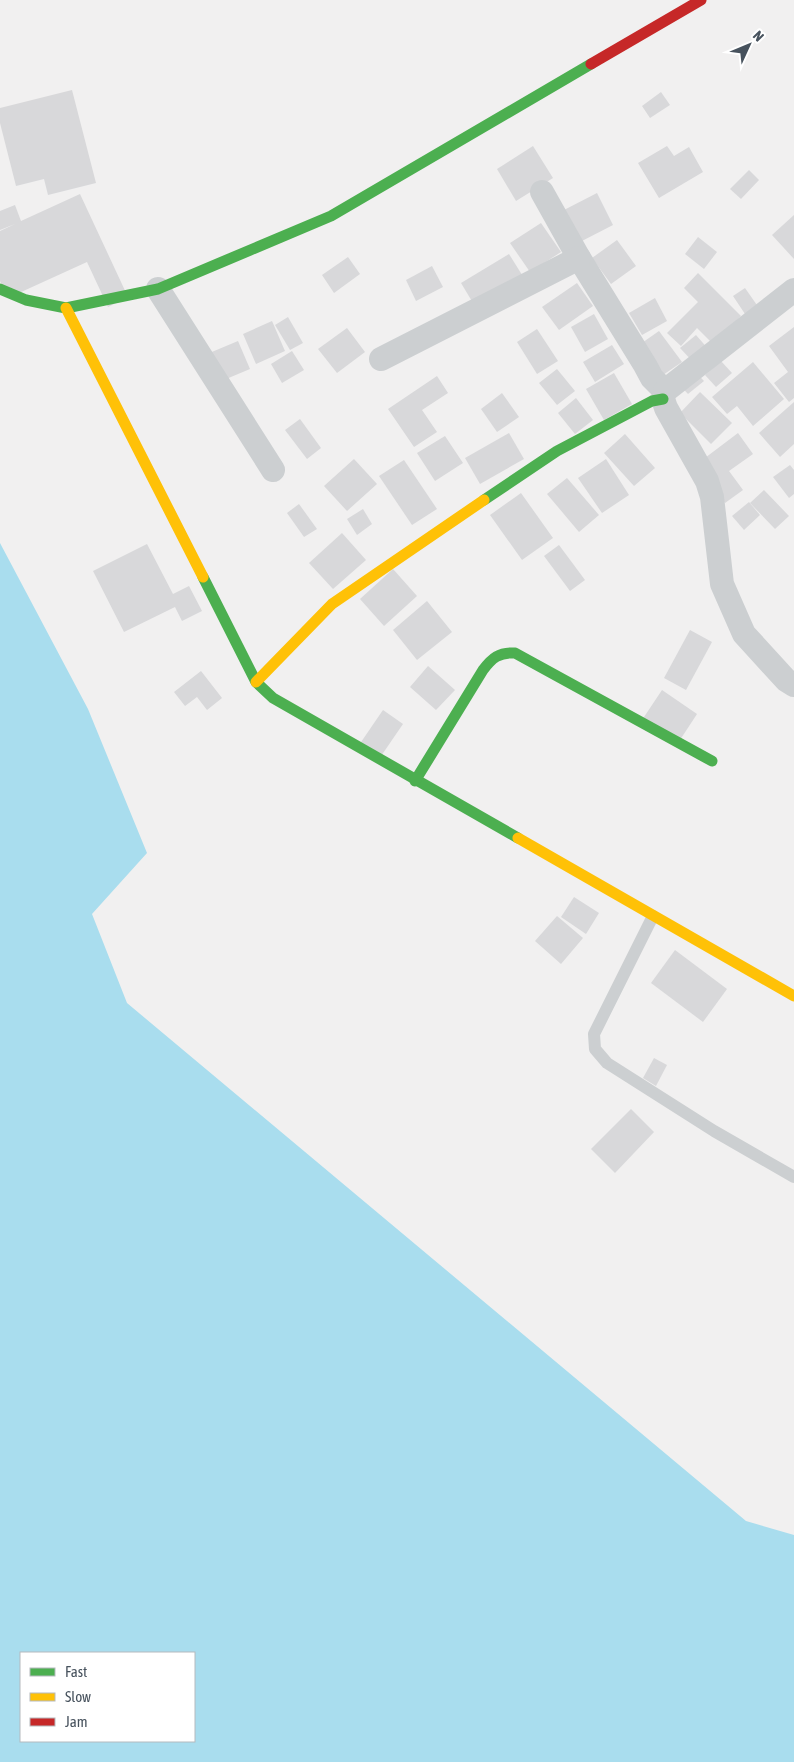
<svg xmlns="http://www.w3.org/2000/svg" width="794" height="1762" font-family="'Asap Condensed',sans-serif">
<rect width="100%" height="100%" fill="#f1f0f0"/>
<path fill="#a9ddee" fill-rule="evenodd" d="M0 543 88 709 147 853 92 914 127 1003 746 1521 794 1535V1762H0ZM21 1653H194V1741H21Z"/>
<g fill="#d8d8da">
<path d="M72 90 96 183 48 195 44 179 16 186 0 123V108Z"/>
<path d="M661 92 670 105 650 118 642 106Z"/>
<path d="M533 146 553 178 516 201 497 169Z"/>
<path d="M667 146 674 156 689 147 703 172 659 198 638 163Z"/>
<path d="M749 170 759 180 741 199 730 189Z"/>
<path d="M597 193 613 225 580 242 564 210Z"/>
<path d="M80 194 128 297 108 307 87 262 8 298 0 281V231L15 224 0 230V211L15 205 21 221Z"/>
<path d="M794 215V259L772 235Z"/>
<path d="M541 223 561 252 530 272 510 243Z"/>
<path d="M698 237 717 252 704 269 685 254Z"/>
<path d="M617 240 636 266 611 284 592 258Z"/>
<path d="M509 254 524 278 476 308 461 283Z"/>
<path d="M348 257 360 274 334 293 322 275Z"/>
<path d="M432 266 443 287 416 301 406 280Z"/>
<path d="M698 273 741 316 713 344 697 328 681 346 667 333 698 302 684 288Z"/>
<path d="M577 283 593 306 559 330 542 307Z"/>
<path d="M745 288 759 308 747 317 733 296Z"/>
<path d="M655 298 667 321 642 335 629 313Z"/>
<path d="M594 314 608 339 585 352 571 327Z"/>
<path d="M288 317 303 343 290 350 275 325Z"/>
<path d="M272 321 285 351 256 364 243 334Z"/>
<path d="M794 327V398L789 402 774 383 788 372 769 346Z"/>
<path d="M347 328 365 352 337 373 318 349Z"/>
<path d="M537 329 558 361 537 374 517 342Z"/>
<path d="M659 331 682 362 660 377 639 345Z"/>
<path d="M696 335 710 351 695 364 680 348Z"/>
<path d="M238 341 250 369 219 382 207 354Z"/>
<path d="M612 345 624 364 595 382 583 362Z"/>
<path d="M292 351 304 370 282 383 271 364Z"/>
<path d="M721 361 732 373 716 387 705 375Z"/>
<path d="M753 362 784 399 753 426 737 406 727 414 712 397Z"/>
<path d="M689 365 704 381 688 394 674 379Z"/>
<path d="M557 369 575 391 557 405 539 383Z"/>
<path d="M614 373 632 404 604 420 586 389Z"/>
<path d="M437 376 448 393 422 410 437 432 414 447 388 409Z"/>
<path d="M700 392 732 423 711 444 680 413Z"/>
<path d="M502 393 519 417 497 432 481 409Z"/>
<path d="M576 398 593 420 575 434 558 413Z"/>
<path d="M794 402V444L780 457 759 433Z"/>
<path d="M300 419 321 448 307 459 285 430Z"/>
<path d="M509 433 524 459 480 484 465 458Z"/>
<path d="M738 433 753 454 729 471 743 490 725 503 697 464Z"/>
<path d="M625 434 655 468 634 486 604 453Z"/>
<path d="M445 436 463 463 435 481 417 453Z"/>
<path d="M354 459 377 484 347 511 324 486Z"/>
<path d="M606 459 629 495 602 513 578 478Z"/>
<path d="M404 460 437 509 412 525 379 476Z"/>
<path d="M790 465 794 470V494L789 498 773 477Z"/>
<path d="M567 478 599 515 579 532 547 494Z"/>
<path d="M764 490 789 516 775 529 750 503Z"/>
<path d="M521 493 553 538 522 560 490 515Z"/>
<path d="M749 502 760 515 744 530 732 516Z"/>
<path d="M299 504 317 529 304 537 287 513Z"/>
<path d="M363 509 372 524 357 535 347 519Z"/>
<path d="M342 533 366 560 333 589 309 563Z"/>
<path d="M147 544 173 594 189 586 202 611 182 621 175 607 124 632 93 571Z"/>
<path d="M559 545 585 580 570 591 544 556Z"/>
<path d="M393 569 417 596 384 626 360 599Z"/>
<path d="M427 601 452 632 417 660 393 630Z"/>
<path d="M690 630 712 642 686 690 664 678Z"/>
<path d="M428 666 455 690 436 710 410 687Z"/>
<path d="M201 671 222 698 207 710 197 697 185 706 174 692Z"/>
<path d="M662 690 697 714 676 746 640 723Z"/>
<path d="M383 710 403 724 379 759 359 745Z"/>
<path d="M574 897 599 913 586 934 561 917Z"/>
<path d="M557 916 583 938 561 964 535 941Z"/>
<path d="M675 950 727 989 703 1022 651 983Z"/>
<path d="M654 1058 667 1065 656 1086 643 1078Z"/>
<path d="M631 1109 654 1132 615 1173 591 1149Z"/>
</g>
<g fill="none" stroke-linecap="round" stroke-linejoin="round">
<path stroke="#cccfd1" stroke-width="12" d="M653 916 594 1034 595 1049 607 1063 714 1131 794 1177"/>
<g stroke="#cccfd1" stroke-width="24">
<path d="M542 192 579 258 645 365 652 378 665 391"/>
<path d="M158 289 273 470"/>
<path d="M794 290 665 391 663 399 666 408 707 481 712 497 722 584 744 634 786 680 794 685"/>
<path d="M381 359 579 258"/>
</g>
<g stroke="#4caf50" stroke-width="11">
<path d="M0 289 26 300 66 308 158 289 331 216 591 64"/>
<path d="M484 500 557 451 652 401 663 399"/>
<path d="M203 577 256 682 273 698 518 838"/>
<path d="M415 781 483 670C492 658 499 652 515 653L712 761"/>
</g>
<g stroke="#ffc107" stroke-width="11">
<path d="M66 308 203 577"/>
<path d="M256 682 332 604 484 500"/>
<path d="M518 838 794 996"/>
</g>
<path stroke="#c62828" stroke-width="11" d="M591 64 701 0"/>
</g>
<rect x="20" y="1652" width="175" height="90" fill="#ffffff" stroke="#b5babe"/>
<rect x="30" y="1668" width="25" height="8" fill="#4caf50" stroke="#b5babe"/>
<text x="65" y="1677" font-size="15" fill="#47525d">Fast</text>
<rect x="30" y="1693" width="25" height="8" fill="#ffc107" stroke="#b5babe"/>
<text x="65" y="1702" font-size="15" fill="#47525d">Slow</text>
<rect x="30" y="1718" width="25" height="8" fill="#c62828" stroke="#b5babe"/>
<text x="65" y="1727" font-size="15" fill="#47525d">Jam</text>
<g transform="translate(749 45) rotate(46)" stroke="#ffffff" stroke-width="4" paint-order="stroke">
<path d="M0-4L9 19L0 12L-9 19Z" fill="#47525d"/>
<text y="-8" font-size="14" font-weight="bold" text-anchor="middle" fill="#47525d">N</text>
</g>
</svg>
